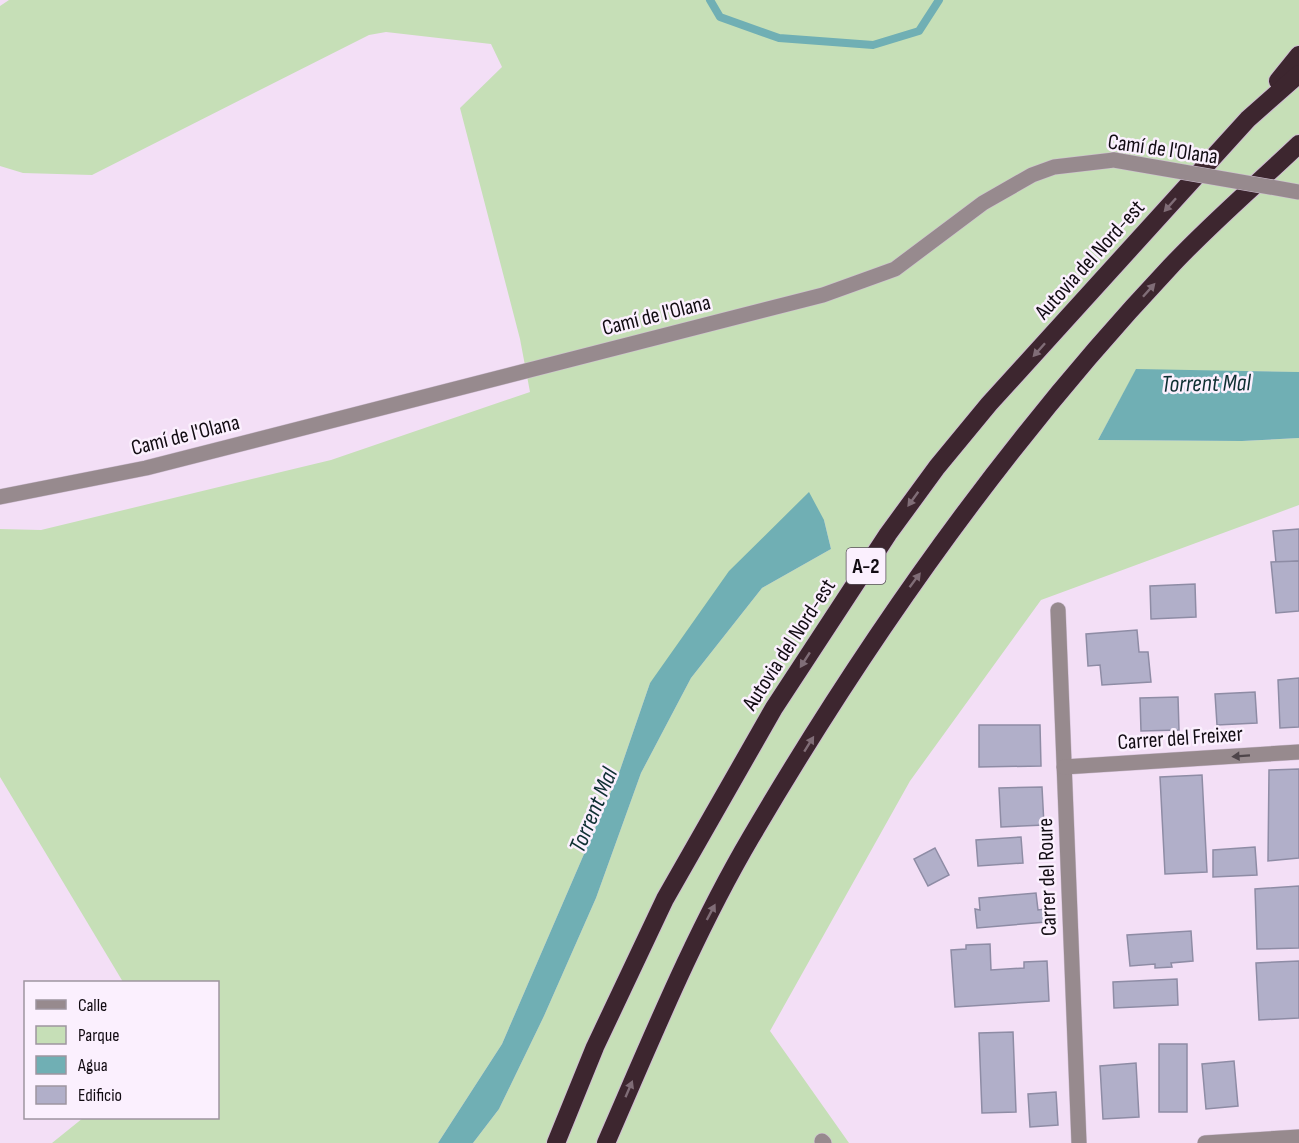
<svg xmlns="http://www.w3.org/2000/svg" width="1299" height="1143" font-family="'Sofia Sans Condensed',sans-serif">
<rect width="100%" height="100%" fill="#f3dff6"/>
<path fill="#c6dfb7" d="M9 0H1299V372L1136 370 1098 440 1242 441 1299 438V505L1041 600 910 781 770 1031 849 1143H473L499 1109 544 1016 596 898 641 773 691 678 762 588 831 549 824 520 650 683 619 773 502 1044 438 1143H52L83 1118H218V982H123L0 777V529L41 530 331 460 530 392 520 339 460 108 502 67 491 44 386 32 369 35 92 175 23 173 0 166V6Z"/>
<g fill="#70afb4">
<path d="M1136 369 1299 372V438L1242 441 1098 440Z"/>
<path d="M809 492 824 520 831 549 762 588 691 678 641 773 596 898 544 1016 499 1109 473 1143H438L502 1044 619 773 650 683 729 571Z"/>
</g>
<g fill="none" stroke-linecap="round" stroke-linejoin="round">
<path stroke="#70afb4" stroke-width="8" d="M710 0 720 17 779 38 873 45 919 31 939 0"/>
</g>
<g fill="#b1afc9" stroke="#8e8ca5" stroke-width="1.5">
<path d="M1299 529V561L1276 563 1273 531Z"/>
<path d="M1299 561V611L1276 613 1271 562Z"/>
<path d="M1195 584 1196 617 1151 619 1150 586Z"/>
<path d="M1137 630 1139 652H1148L1151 682 1102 685 1100 665 1088 666 1086 634Z"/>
<path d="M1299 678V727L1280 728 1278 680Z"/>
<path d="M1255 692 1257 723 1217 725 1215 694Z"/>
<path d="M1178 697 1179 730 1141 731 1140 698Z"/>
<path d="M979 725H1040L1041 766 979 767Z"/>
<path d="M1299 769V858L1268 861 1269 770Z"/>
<path d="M1202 775 1207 872 1165 874 1160 777Z"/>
<path d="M1042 787 1044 825 1001 827 999 788Z"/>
<path d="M1021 837 1023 863 978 866 976 840Z"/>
<path d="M1255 847 1257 875 1213 877V850Z"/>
<path d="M935 848 949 875 928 886 914 859Z"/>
<path d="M1299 886V948L1257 949 1255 889Z"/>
<path d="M1036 893 1038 910 1045 909 1046 922 977 928 975 909 980 910 979 898Z"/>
<path d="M1191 931 1193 961 1171 963 1172 967 1155 968V964L1130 966 1127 935Z"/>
<path d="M990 944 991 970 1024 968V962L1047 961 1049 1001 955 1007 951 950 966 949V945Z"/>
<path d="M1299 961V1018L1259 1020 1256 963Z"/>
<path d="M1177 979 1178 1005 1114 1008 1113 982Z"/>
<path d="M1013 1032 1016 1112 982 1113 979 1033Z"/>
<rect x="1159" y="1044" width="28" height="68"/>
<path d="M1234 1061 1238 1106 1206 1109 1202 1064Z"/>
<path d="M1136 1063 1139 1117 1103 1119 1100 1066Z"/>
<path d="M1056 1092 1058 1125 1030 1127 1028 1094Z"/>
</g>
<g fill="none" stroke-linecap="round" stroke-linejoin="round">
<g stroke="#cfbdd2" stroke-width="16">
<g id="minor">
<path d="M0 497 146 468 823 295 895 269 983 203 1032 175 1054 167 1114 160"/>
<path d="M1058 610 1079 1143"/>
<path d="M1064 767 1299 752"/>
<path d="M822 1141 824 1143"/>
<path d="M1205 1143 1299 1137"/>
</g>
</g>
<g stroke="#cfbdd2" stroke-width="20">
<g id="motorway">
<path d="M1278 81 1299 55"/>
<path d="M556 1143 595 1047 665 899 774 708 888 534 937 467 989 404 1248 119 1299 74"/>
<path d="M606 1143C651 1040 694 934 751 837 870 634 1008 439 1170 267 1210 224 1256 185 1299 144"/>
</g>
</g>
<use href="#minor" stroke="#978a8e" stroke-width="15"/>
<use href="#motorway" stroke="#3d262f" stroke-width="18"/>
<g stroke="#cfbdd2" stroke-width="16" stroke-linecap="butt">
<path id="minor-bridge" d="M1114 160 1299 192"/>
</g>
<use href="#minor-bridge" stroke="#978a8e" stroke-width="15"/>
</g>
<defs><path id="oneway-solid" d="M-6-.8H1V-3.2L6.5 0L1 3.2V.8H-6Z" transform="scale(1.5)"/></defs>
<g fill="#806d77">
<use href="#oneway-solid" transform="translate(1170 205) rotate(132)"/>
<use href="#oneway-solid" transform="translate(1149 290) rotate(-48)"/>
<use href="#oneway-solid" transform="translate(1039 350) rotate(132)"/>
<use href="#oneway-solid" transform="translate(913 499) rotate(126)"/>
<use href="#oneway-solid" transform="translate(915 580) rotate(-53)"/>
<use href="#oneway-solid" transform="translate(805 660) rotate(123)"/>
<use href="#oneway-solid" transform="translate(809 744) rotate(-58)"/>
<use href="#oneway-solid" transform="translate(711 912) rotate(-62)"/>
<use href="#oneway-solid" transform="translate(629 1089) rotate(-67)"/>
</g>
<use fill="#4e454a" href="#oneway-solid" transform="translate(1241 756) rotate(176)"/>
<g text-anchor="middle" stroke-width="5" stroke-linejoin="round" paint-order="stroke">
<rect fill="#fbf0fe" stroke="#58505a" stroke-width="1.5" x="846.5" y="548" width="39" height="36" rx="4.5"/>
<g font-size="21" font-weight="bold" fill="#120c13">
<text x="866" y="573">A-2</text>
</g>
<g font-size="22" fill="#120c13" stroke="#fbf0fe">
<text transform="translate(1163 148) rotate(8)" y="8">Camí de l'Olana</text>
<text transform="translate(1089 259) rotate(-48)" y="8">Autovia del Nord-est</text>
<text transform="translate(656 314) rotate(-14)" y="8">Camí de l'Olana</text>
<text transform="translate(185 434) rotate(-14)" y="8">Camí de l'Olana</text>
<text transform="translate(788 644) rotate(-57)" y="8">Autovia del Nord-est</text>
<text transform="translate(1180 737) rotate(-4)" y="8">Carrer del Freixer</text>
<text transform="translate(1046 877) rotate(-92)" y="8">Carrer del Roure</text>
</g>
<g font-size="24" font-style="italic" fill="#0e2f32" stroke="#fbf0fe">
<text transform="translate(1206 383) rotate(-1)" y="8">Torrent Mal</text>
<text transform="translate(593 810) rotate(-67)" y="8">Torrent Mal</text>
</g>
</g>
<rect x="24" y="981" width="195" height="138" fill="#fbf0fe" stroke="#9e95a0" stroke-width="1.5"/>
<rect x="36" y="1000" width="30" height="9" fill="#978a8e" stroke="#9e95a0" stroke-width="1.5"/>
<text x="78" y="1011" font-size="18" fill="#120c13">Calle</text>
<rect x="36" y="1026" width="30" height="18" fill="#c6dfb7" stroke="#9e95a0" stroke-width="1.5"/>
<text x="78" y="1041" font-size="18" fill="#120c13">Parque</text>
<rect x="36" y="1056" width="30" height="18" fill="#70afb4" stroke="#9e95a0" stroke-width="1.5"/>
<text x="78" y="1071" font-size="18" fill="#120c13">Agua</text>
<rect x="36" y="1086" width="30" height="18" fill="#b1afc9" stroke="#9e95a0" stroke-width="1.5"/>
<text x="78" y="1101" font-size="18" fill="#120c13">Edificio</text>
</svg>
